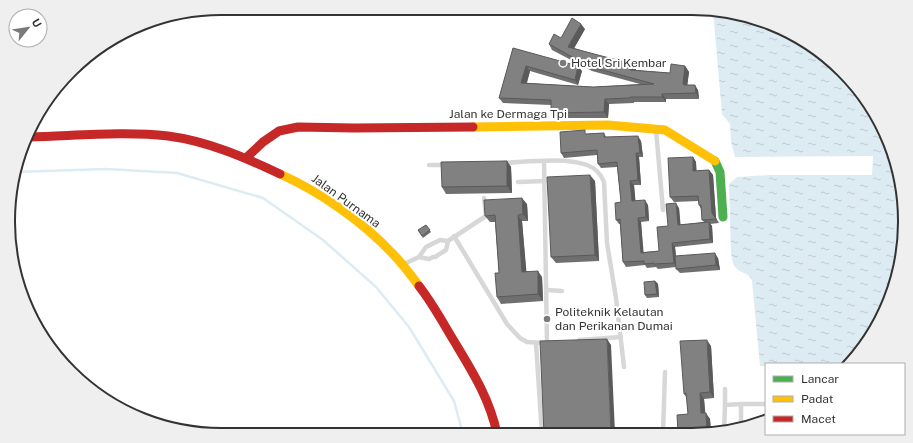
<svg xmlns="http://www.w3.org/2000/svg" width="913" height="443" font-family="'Public Sans',sans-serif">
<defs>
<pattern id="water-ripples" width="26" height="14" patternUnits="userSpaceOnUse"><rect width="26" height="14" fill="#ddebf3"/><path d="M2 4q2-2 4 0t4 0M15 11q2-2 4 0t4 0" fill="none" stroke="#becad1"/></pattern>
</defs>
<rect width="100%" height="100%" fill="#fff"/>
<path fill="url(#water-ripples)" d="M713 11 786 30 852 81 894 153 905 235 883 316 850 364H766V366H760L752 281C749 272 741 274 735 267 732 263 732 257 731 252L729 184 737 177 769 175H872L873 156 735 157 731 141 730 124 722 114Z"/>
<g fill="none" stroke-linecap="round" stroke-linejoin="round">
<path stroke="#ddebf3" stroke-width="2.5" d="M15 172 106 169 177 173 263 198 323 240 376 287 409 327 454 401 463 434"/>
<g stroke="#d7d7d7" stroke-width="4.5">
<path d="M656 130 663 210"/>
<path d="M544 162 547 343"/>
<path d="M503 163C526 162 565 157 587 165 595 168 601 174 604 182L607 243 616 298 624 367"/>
<path d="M429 165H447"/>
<path d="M518 182 545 181"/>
<path d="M454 236 507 324 520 338 527 342 546 343"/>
<path d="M448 241 486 216 484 198"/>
<path d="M428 246 440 240 448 241 446 250 435 257"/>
<path d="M426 247 419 257 429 259 433 257"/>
<path d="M404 264 419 257"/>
<path d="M547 290 562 291"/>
<path d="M579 340 621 337"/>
<path d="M536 343 542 434"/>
<path d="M725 389V405"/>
<path d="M741 404H766"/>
<path d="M724 432 725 405 741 404V428"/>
<path d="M663 433 665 372"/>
</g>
<path stroke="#4caf50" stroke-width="9" d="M715 161 720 172 723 217"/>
<g stroke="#ffc107" stroke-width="9">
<path d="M473 127 608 125 665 130 715 161"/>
<path d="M280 174C320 192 362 221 392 253 402 263 411 275 419 286"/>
</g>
<g stroke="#c62828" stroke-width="9">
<path d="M30 137C74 136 124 131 168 136 207 141 244 157 280 174"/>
<path d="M246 158 263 142 279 131 298 127 354 128 473 127"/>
<path d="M419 286C433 304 443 323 454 341 472 371 490 399 497 434"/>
</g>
</g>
<g fill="#6f6f6f">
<path d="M356 8H386L384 16Z"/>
<path d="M585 29 574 48 636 69 635 70 670 73 685 66 689 72 687 85 698 90 699 99H666V102H634V103L609 104 608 118H555L551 113V105L503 103 499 98 513 48 582 71 578 85 530 71 527 83 593 87 640 84 592 71 552 50 549 44 561 38Z"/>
<path d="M604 133 606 137 641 141 643 157H639L641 185H634L635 201 648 205 649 221 641 222 643 252 659 251 668 226 679 208 680 225 704 222 702 220 701 209 699 205 698 201 674 202 670 197 693 157 696 162V171L709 170 713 175 716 218 719 223 710 224 712 226 713 243 675 247 676 256 718 258 720 270 680 273 676 269V267L658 269 656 267 647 268 645 265 626 267 623 262 620 224H619L616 220 621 202 617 167 601 168 598 164 597 155 564 158 561 153 588 134Z"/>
<path d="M507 161 511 167 512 193 446 194 442 187Z"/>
<path d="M595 181 599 261 556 263 551 257Z"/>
<path d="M527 204 528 221H522L526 271 542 277 543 301 501 304 497 297 499 273 495 222H490L485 216Z"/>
<path d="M426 225 431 232 423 238 418 230Z"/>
<path d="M655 281 658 284 659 297 647 298 645 295Z"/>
<path d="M711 346 714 398 704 399 705 413 710 419 711 433H678L688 414 687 398 684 394Z"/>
</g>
<g fill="#5a5a5a">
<path d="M382 8H386L384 16 381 11Z"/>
<path d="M581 24 585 29 572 52 568 47Z"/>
<path d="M632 64 636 69 634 75 630 70Z"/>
<path d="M526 66 530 71 525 88 521 83Z"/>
<path d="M578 66 582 71 578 85 575 80Z"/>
<path d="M685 66 689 72 687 88 683 84Z"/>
<path d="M695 85 698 90 699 99 696 93Z"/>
<path d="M662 94 666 99V102L662 97Z"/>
<path d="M605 99 609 104 608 118 604 112Z"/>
<path d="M638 136 641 141 643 157 640 153Z"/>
<path d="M636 153 639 157 641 185 638 180Z"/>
<path d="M693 157 696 162 697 176 693 171Z"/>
<path d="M507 161 511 167 512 193 507 186Z"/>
<path d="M709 170 713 175 716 218 719 223 712 213Z"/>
<path d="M590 175 595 181 599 261 595 255Z"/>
<path d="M630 181 634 185 636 206 632 201Z"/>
<path d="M522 198 527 204 528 221 523 214Z"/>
<path d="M645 200 648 205 649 221 646 217Z"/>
<path d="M676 203 679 208 681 229 678 225Z"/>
<path d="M518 215 522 221 527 278 522 272Z"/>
<path d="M638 218 641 222 644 257 641 253Z"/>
<path d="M709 222 712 226 713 243 710 239Z"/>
<path d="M672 243 675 247 677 267 674 263Z"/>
<path d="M715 253 718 258 720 270 716 265Z"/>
<path d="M538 271 542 277 543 301 538 294Z"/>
<path d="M655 281 658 284 659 297 657 294Z"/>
<path d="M607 339 611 345 615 433H611Z"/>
<path d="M707 340 711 346 714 398 710 392Z"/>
<path d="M700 393 704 399 706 420 701 413Z"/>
<path d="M706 413 710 419 711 433H707Z"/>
</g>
<g fill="#818181" stroke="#5a5a5a">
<path d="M369 8H382L381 11Z"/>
<path d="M572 18 581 24 568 47 632 64 630 70 670 73 671 64 685 66 683 84H684V85H695L696 93 662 94V97H630V98L605 99 604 112 551 113V100L499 98 513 48 578 66 575 80 526 66 521 83 593 87 654 84 588 66 549 44 554 34 561 38Z"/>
<path d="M585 130V134L604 133V137L638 136 640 153H636L638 180 630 181 632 201 645 200 646 217 638 218 641 253 659 251 657 227 668 226 666 204 676 203 678 225 709 222 710 239 672 243 674 263 654 264V263L644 264V261L623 262 620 219 616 220 615 203 621 202 617 162 598 164 597 150 561 153 560 132Z"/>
<path d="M693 157V171L709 170 712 213 716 219 702 220 701 205H699L698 196 670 197 668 158Z"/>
<path d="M507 161V186L442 187 441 162Z"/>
<path d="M590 175 595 255 551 257 547 177Z"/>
<path d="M522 198 523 214 518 215 522 272 538 271V294L497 297 495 273H499L495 215 485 216 484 200Z"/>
<path d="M426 225 430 230 422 236 418 230Z"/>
<path d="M715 253 716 265 676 269 675 256Z"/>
<path d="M655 281 657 294 645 295 644 282Z"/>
<path d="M607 339 611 433 544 434 540 341Z"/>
<path d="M707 340 710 392 700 393 701 413H706L707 433H678L677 415 688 414 686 393 684 394 680 341Z"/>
</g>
<g fill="#7a7a7a" stroke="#fff" stroke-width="1.5">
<circle cx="563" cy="63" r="4"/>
<circle cx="547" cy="319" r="4"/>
</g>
<g text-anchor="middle" stroke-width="4" stroke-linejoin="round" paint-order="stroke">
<g font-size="12" fill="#333" stroke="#fff" text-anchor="start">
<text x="571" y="67">Hotel Sri Kembar</text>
<text x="555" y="316">Politeknik Kelautan<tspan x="555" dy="14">dan Perikanan Dumai</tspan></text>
</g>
<g font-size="12" fill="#333" stroke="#fff">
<text x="508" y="118">Jalan ke Dermaga Tpi</text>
<text transform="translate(346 201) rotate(36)" y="4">Jalan Purnama</text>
</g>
</g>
<path d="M0 0H913V443H0ZM221 15H692A206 206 0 0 1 898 221V222A206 206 0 0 1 692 428H221A206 206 0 0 1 15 222V221A206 206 0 0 1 221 15Z" fill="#efefef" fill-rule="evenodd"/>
<path fill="none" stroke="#333" stroke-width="2" d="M221 15H692A206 206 0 0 1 898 221V222A206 206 0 0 1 692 428H221A206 206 0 0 1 15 222V221A206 206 0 0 1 221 15Z"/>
<rect x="765" y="363" width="140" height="72" fill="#ffffff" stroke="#adadad"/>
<rect x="773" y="376" width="20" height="6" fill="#4caf50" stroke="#adadad"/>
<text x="801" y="383" font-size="12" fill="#333333">Lancar</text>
<rect x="773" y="396" width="20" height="6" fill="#ffc107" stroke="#adadad"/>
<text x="801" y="403" font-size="12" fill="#333333">Padat</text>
<rect x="773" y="416" width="20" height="6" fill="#c62828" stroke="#adadad"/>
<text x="801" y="423" font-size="12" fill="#333333">Macet</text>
<g transform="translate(28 28) rotate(60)"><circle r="19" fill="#ffffff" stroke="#adadad"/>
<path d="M0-3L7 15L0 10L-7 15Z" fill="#7a7a7a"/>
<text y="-6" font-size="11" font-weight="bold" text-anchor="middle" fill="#333333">U</text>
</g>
</svg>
